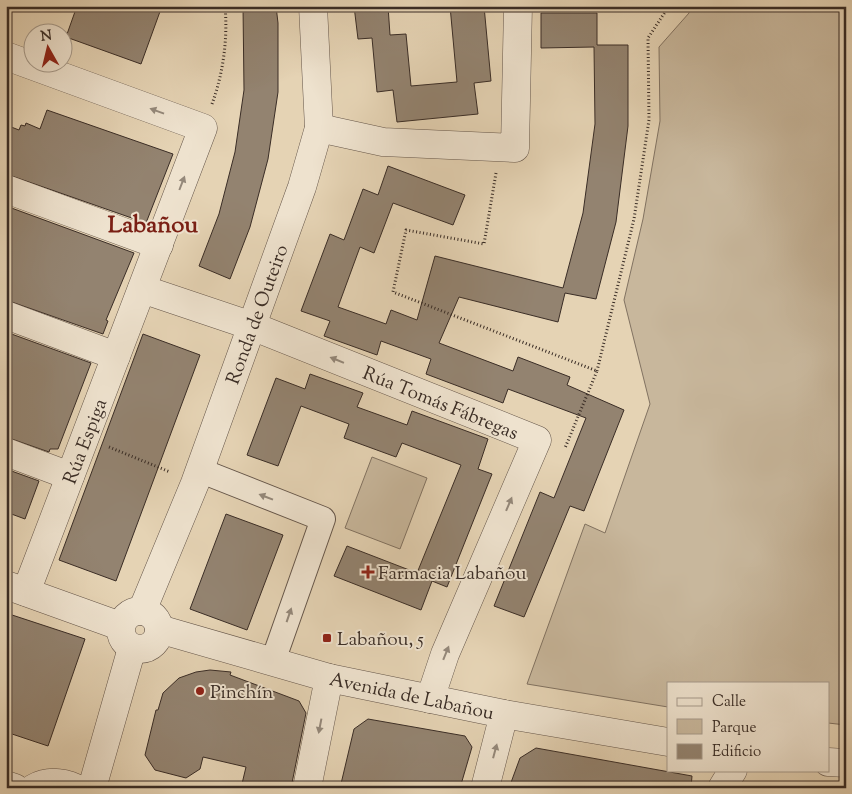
<svg xmlns="http://www.w3.org/2000/svg" width="852" height="794" font-family="'Sorts Mill Goudy',serif">
<rect width="100%" height="100%" fill="#e5d3b4"/>
<filter id="stains"><feTurbulence type="fractalNoise" baseFrequency=".004" numOctaves="4"/><feColorMatrix values="0 0 0 0 .2 0 0 0 0 .09 0 0 0 0 .02 0 0 0 .5 -.17"/></filter>
<radialGradient id="worn" r=".72"><stop offset=".6" stop-color="#630" stop-opacity="0"/><stop offset="1" stop-color="#630" stop-opacity=".3"/></radialGradient>
<g fill="#c8b79c" stroke="#817261">
<path d="M691 6H846V725L828 723V683H668V707L527 684 585 524 605 533 650 404 624 300 643 219 660 121 659 47 689 13Z"/>
<path d="M372 457 427 478 400 549 345 528Z"/>
</g>
<g fill="#938370" stroke="#3a2d26">
<path d="M77 6H162L141 64 66 37Z"/>
<path d="M243 6H276L278 23V92L268 159 250 227 230 279 199 266 219 214 235 152 244 90Z"/>
<path d="M354 6H388L390 35 406 34 411 86 457 82 450 6H484L491 81 474 83 478 114 397 122 393 90 377 92 372 38 358 39Z"/>
<path d="M541 13H597V45H628V126L616 222 596 299 565 293 558 322 459 297 439 343 513 371 518 357 570 377 567 385 624 410 584 511 570 506 524 617 494 606 540 492 554 498 586 418 508 389 503 403 426 374 431 359 381 341 377 355 324 336 330 321 301 311 330 234 344 240 363 189 378 195 388 166 465 195 453 225 393 203 374 253 360 247 338 307 386 324 391 310 417 320 435 256 563 288 583 213 595 124 594 47 541 48Z"/>
<path d="M47 110 173 154 146 223 6 174V125L19 130 21 125 25 126 26 123 40 129Z"/>
<path d="M6 206 134 253 106 320 108 321 103 334 6 300Z"/>
<path d="M6 332 91 363 58 449H50L49 452 6 437Z"/>
<path d="M143 334 200 355 116 581 59 560Z"/>
<path d="M310 374 363 393 357 407 407 425 412 411 488 439 478 469 492 474 447 587 432 581 421 610 334 576 347 546 417 573 461 465 402 443 396 457 344 438 349 424 301 406 278 466 247 455 276 378 305 389Z"/>
<path d="M6 469 39 481 25 519 6 512Z"/>
<path d="M226 514 283 535 247 630 190 609Z"/>
<path d="M6 613 85 639 48 746 6 732Z"/>
<path d="M210 670 231 672 230 675 299 701 306 713 291 788H241L246 767 203 757 200 769 186 778 155 770 145 755 156 710H158L163 693 179 678 196 672Z"/>
<path d="M368 719 465 736 472 747 460 788H340L354 729Z"/>
<path d="M536 748 692 776 691 788H509L520 758Z"/>
</g>
<g fill="none" stroke-linecap="round" stroke-linejoin="round">
<g stroke="#65564a" stroke-width="26">
<path id="pedestrian" d="M199 470 323 519 273 661"/>
</g>
<g stroke="#65564a" stroke-width="29">
<g id="minor">
<path d="M6 56 203 128 26 592"/>
<path d="M319 128 383 142 515 148 518 6"/>
<path d="M6 189 159 245"/>
<path d="M142 289 252 326 537 440 445 654 430 699"/>
<path d="M6 315 116 356"/>
<path d="M6 452 70 476"/>
<path d="M6 585 120 626"/>
<path d="M159 629 329 678 504 714 668 742"/>
<path d="M828 762 846 763"/>
<path d="M6 785 15 788"/>
<path d="M307 788 329 678"/>
<path d="M485 788 504 714"/>
<path d="M722 788 733 770"/>
</g>
</g>
<g stroke="#65564a" stroke-width="29">
<g id="tertiary">
<circle cx="140" cy="630" r="19"/>
<path d="M142 611 195 483 302 187 319 128 313 6"/>
<path d="M34 788C48 780 62 782 76 788"/>
<path d="M92 788 132 648"/>
</g>
</g>
<g stroke="#3a2d26" stroke-width="3" stroke-dasharray="1 2.5" stroke-linecap="butt">
<path d="M212 104C223 74 228 39 225 6"/>
<path d="M496 173 484 244 406 230 393 292 597 371 565 448"/>
<path d="M597 371 634 219 649 120 648 38 669 6"/>
<path d="M109 447 170 472"/>
</g>
<use href="#pedestrian" stroke="#eee2ce" stroke-width="24"/>
<use href="#minor" stroke="#eee2ce" stroke-width="28"/>
<use href="#tertiary" stroke="#eee2ce" stroke-width="28"/>
</g>
<defs><path id="oneway-solid" d="M-6-.8H1V-3.2L6.5 0L1 3.2V.8H-6Z" transform="scale(1.25)"/></defs>
<g fill="#94887a">
<use href="#oneway-solid" transform="translate(157 111) rotate(-160)"/>
<use href="#oneway-solid" transform="translate(182 183) rotate(-69)"/>
<use href="#oneway-solid" transform="translate(337 360) rotate(-158)"/>
<use href="#oneway-solid" transform="translate(266 497) rotate(-159)"/>
<use href="#oneway-solid" transform="translate(509 504) rotate(-67)"/>
<use href="#oneway-solid" transform="translate(289 615) rotate(-71)"/>
<use href="#oneway-solid" transform="translate(446 653) rotate(-68)"/>
<use href="#oneway-solid" transform="translate(320 726) rotate(101)"/>
<use href="#oneway-solid" transform="translate(495 751) rotate(-75)"/>
</g>
<g fill="#8f2418" stroke="#eee2ce" stroke-width="2">
<path d="M365.5 564.5h5v5h5v5h-5v5h-5v-5h-5v-5h5z"/>
<rect x="322" y="633" width="10" height="10" rx="2.5"/>
<circle cx="200" cy="691" r="5"/>
</g>
<g text-anchor="middle" stroke-width="4" stroke-linejoin="round" paint-order="stroke">
<g font-size="19" fill="#3a2d26" stroke="#eee2ce">
<text transform="translate(256 314) rotate(-70)" y="7">Ronda de Outeiro</text>
<text transform="translate(441 402) rotate(22)" y="7">Rúa Tomás Fábregas</text>
<text transform="translate(84 441) rotate(-69)" y="7">Rúa Espiga</text>
<text transform="translate(412 695) rotate(12)" y="7">Avenida de Labañou</text>
</g>
<g font-size="19" fill="#3a2d26" stroke="#eee2ce" text-anchor="start">
<text x="378" y="579">Farmacia Labañou</text>
<text x="337" y="645">Labañou, 5</text>
<text x="210" y="698">Pinchín</text>
</g>
<g font-size="24" font-weight="bold" fill="#7a1f14" stroke="#eee2ce">
<text x="153" y="232">Labañou</text>
</g>
</g>
<rect width="852" height="794" fill="none" stroke="#e5d3b4" stroke-width="25"/>
<rect x="8" y="8" width="837" height="779" fill="none" stroke="#3a2d26" stroke-width="2.5"/>
<rect x="12" y="12" width="827" height="769" fill="none" stroke="#3a2d26"/>
<rect x="667" y="682" width="162" height="90" fill="#eee2ce" stroke="#a69a8b"/>
<rect x="677" y="698" width="25" height="8" fill="#eee2ce" stroke="#a69a8b"/>
<text x="712" y="706" font-size="15" fill="#3a2d26">Calle</text>
<rect x="677" y="719" width="25" height="15" fill="#c8b79c" stroke="#a69a8b"/>
<text x="712" y="732" font-size="15" fill="#3a2d26">Parque</text>
<rect x="677" y="744" width="25" height="15" fill="#938370" stroke="#a69a8b"/>
<text x="712" y="756" font-size="15" fill="#3a2d26">Edificio</text>
<g transform="translate(48 48) rotate(352)"><circle r="24" fill="#eee2ce" stroke="#a69a8b"/>
<path d="M0-4L9 19L0 12L-9 19Z" fill="#8f2418"/>
<text y="-8" font-size="14" font-weight="bold" text-anchor="middle" fill="#3a2d26">N</text>
</g>
<rect width="100%" height="100%" filter="url(#stains)"/>
<rect width="100%" height="100%" fill="url(#worn)"/>
</svg>
